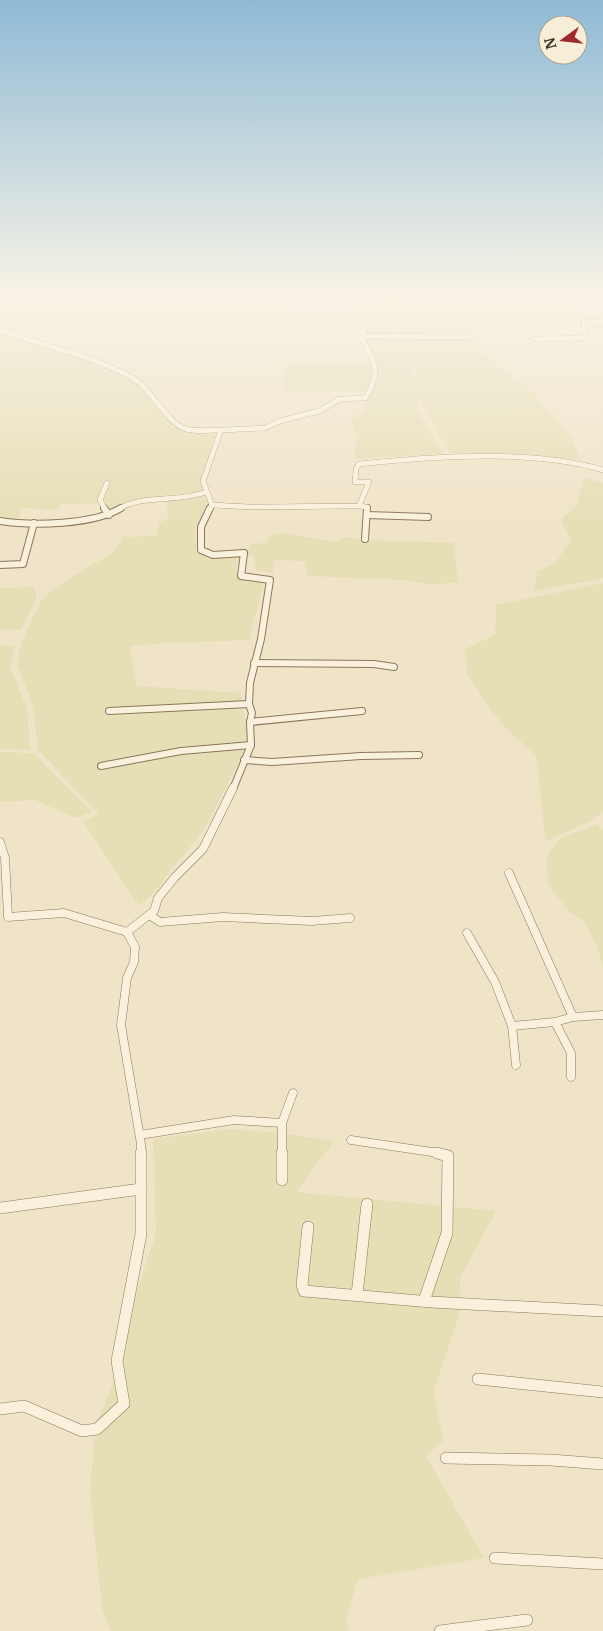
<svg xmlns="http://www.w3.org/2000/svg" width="603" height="1631" font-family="Merriweather,serif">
<rect width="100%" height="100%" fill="#f0e4c8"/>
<g fill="#e6deb5">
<path d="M386 295 407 297 406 316 391 344 414 371 419 390 416 371 393 343 408 316V307L433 305 470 324 477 347 508 374 528 387 571 437 582 460 450 453 423 406 421 396 415 407 444 454 354 459 357 437 352 422 353 418 365 413V398L378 378 373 353 361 336Z"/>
<path d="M0 331 132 375 169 420 187 432 216 431 200 483 206 491 139 498 114 511 103 503 61 504 58 510 21 508 18 521 0 518Z"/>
<path d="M354 362 372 364 374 378 368 392H284L282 376 285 364Z"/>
<path d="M584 478 603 483V578L534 591 537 572 556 562 571 540 561 520 577 504Z"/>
<path d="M209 494 215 504 195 528 196 550 207 559 239 555 236 570 239 576 245 581H264L249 640 166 643 130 646 137 686 241 693 249 743 204 830 167 875 157 890 139 906 83 821 99 814 38 750 33 706 17 665 21 644 41 600 62 583 112 553 124 537 156 536 160 522 168 519 167 500H178Z"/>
<path d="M285 533 334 542 347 537 361 540 454 543 458 583 430 584 405 580 308 576 304 561 274 560 273 573 256 571 254 556 247 554 250 544 266 543 270 535Z"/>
<path d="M603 583V812L590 821 546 842 536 756 503 725 488 706 467 673 465 649 495 635 496 605Z"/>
<path d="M35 587 36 599 21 630H0V588Z"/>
<path d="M0 646H15L10 666 27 709 30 750 0 749Z"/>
<path d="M0 752 33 753 92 812 76 818 35 800 0 802Z"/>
<path d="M596 824 603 830V968L597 946 584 921 569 912 548 884 547 857 550 851 560 839Z"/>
<path d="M230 1129 289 1134 334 1141 296 1192 496 1211 460 1278 459 1316 434 1391 443 1441 426 1456 484 1558 358 1579 346 1619 349 1631H111L102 1609 90 1491 96 1424 114 1381 123 1331 156 1234 153 1139Z"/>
</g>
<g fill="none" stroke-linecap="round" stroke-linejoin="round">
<g stroke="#8d765c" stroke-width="5.5">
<g id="street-far3">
<path d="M25 295 374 308"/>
<path d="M365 295 382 297"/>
<path d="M570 306H603"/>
<path d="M0 310 17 295"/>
<path d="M0 330C43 346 90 355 131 377 152 388 165 422 186 429 197 432 210 430 221 430"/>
<path d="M360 336 469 337"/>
<path d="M535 339 583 338 585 335 584 322H603"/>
<path d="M212 505 250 507 359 506 369 482H355L356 469 359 464C432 456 532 449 603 470"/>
<path d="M212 505 203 481 221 430 265 428 280 421 319 411 340 399 365 398C382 374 375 359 360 336L383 295"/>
<path d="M359 506 367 507V509"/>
<path d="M105 509 100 500 107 483"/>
<path d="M119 509C143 494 176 503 206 492"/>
<path d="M210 509 212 505"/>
</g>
</g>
<g stroke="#8d765c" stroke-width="8">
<g id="street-far2">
<path d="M104 508 109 515"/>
<path d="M210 508 201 527V550L213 555 244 553 241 576 270 580 261 639 250 683 249 704 252 713 250 722 251 745 233 789"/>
<path d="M367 515 428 517"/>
<path d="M0 521C32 526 93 525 121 508"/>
<path d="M365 539 367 508"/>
<path d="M0 565 23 564 34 523"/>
<path d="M254 663 374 664 394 667"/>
<path d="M109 711 249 704"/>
<path d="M250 722 362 711"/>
<path d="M244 760 272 762 361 756 419 755"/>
<path d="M101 766 181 751 251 745"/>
</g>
</g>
<g stroke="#8d765c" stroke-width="9">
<g id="street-far1">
<path d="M0 842 5 858 8 917 64 913 127 932"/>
<path d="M509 873 573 1017 555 1022 512 1026"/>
<path d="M149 915 160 922 223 917 312 921 350 918"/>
<path d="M467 933 495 982 512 1026 516 1065"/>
<path d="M573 1017 603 1015"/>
<path d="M555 1022 571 1053V1077"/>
<path d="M140 1135 234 1120 282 1123"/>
<path d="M351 1140 445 1154"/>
<path d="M141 1154V1144L121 1025 127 978 134 962 135 947 127 932 154 911 158 898 175 877 203 849 233 788"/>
<path d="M282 1154V1123L293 1093"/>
</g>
</g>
<g stroke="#8d765c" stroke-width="12">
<g id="street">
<path d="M282 1153V1180"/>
<path d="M0 1208 141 1189"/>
<path d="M308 1227 302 1285 304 1291 431 1302 603 1311"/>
<path d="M357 1295 367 1204"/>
<path d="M424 1301 447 1233 448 1156 437 1153"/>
<path d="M478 1379 603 1392"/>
<path d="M0 1409 24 1406 82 1431 97 1429 124 1404 117 1361 141 1234V1153"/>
<path d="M446 1458 551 1460 603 1464"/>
<path d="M495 1558 603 1564"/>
<path d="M440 1631 527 1620"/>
</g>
</g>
<use href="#street-far3" stroke="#faf1dc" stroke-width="5"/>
<use href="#street-far2" stroke="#faf1dc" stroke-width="6"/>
<use href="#street-far1" stroke="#faf1dc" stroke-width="8"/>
<use href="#street" stroke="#faf1dc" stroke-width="11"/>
</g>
<linearGradient id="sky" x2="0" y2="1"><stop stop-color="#8fbad6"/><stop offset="0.56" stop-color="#f8f3e6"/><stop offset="1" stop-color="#f8f3e6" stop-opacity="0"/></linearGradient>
<rect width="603" height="524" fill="url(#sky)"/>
<g transform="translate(563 40) rotate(255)"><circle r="24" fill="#f7eed8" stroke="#ada18e"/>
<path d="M0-4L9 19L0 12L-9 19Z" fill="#9e2a2b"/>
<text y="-8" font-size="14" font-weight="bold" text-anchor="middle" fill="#3d2e20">N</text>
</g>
</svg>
